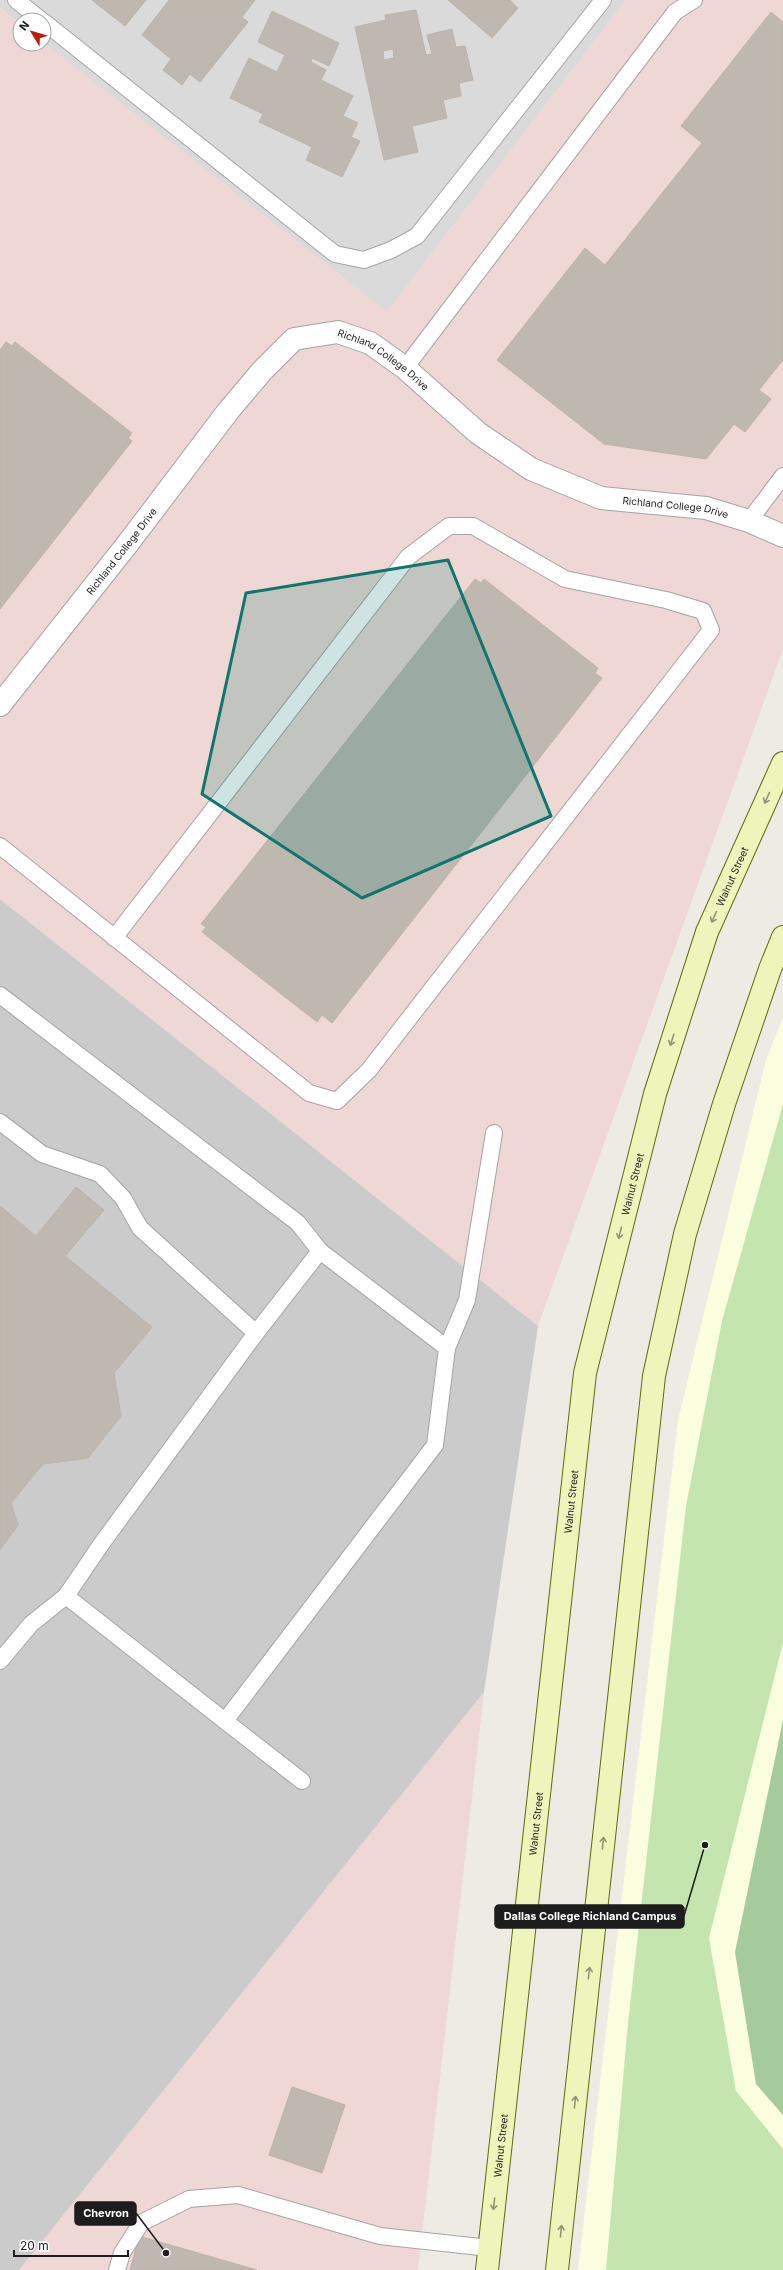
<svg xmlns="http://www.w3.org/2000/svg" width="783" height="2270" font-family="Inter,sans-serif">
<rect width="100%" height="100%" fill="#eeebe4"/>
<path fill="#dbdada" d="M0 0H626L387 312 44 43V20H20V24L0 8Z"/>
<g fill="#eed7d4">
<path d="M626 0H783V649L538 1326 0 899V8L20 24V44L44 43 387 312Z"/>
<path d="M484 1692 418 2270H19Z"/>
</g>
<path fill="#fafdde" d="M783 1017V2270H578L678 1420 766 1060Z"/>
<path fill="#cbcbcb" d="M0 899 538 1326 484 1692 19 2270H0Z"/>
<path fill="#c4e5ad" d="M783 1104V1643L709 1938 736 2091 783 2149V2270H606L628 2023 686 1506 722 1321Z"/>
<path fill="#a5ca9b" d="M783 1720V2115L756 2084 735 1952Z"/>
<g fill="#beb8b1" stroke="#beb3a7" fill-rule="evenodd">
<path d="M92 0H146L125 26Z"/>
<path d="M169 0H255L242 17 248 22 200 82 190 74 182 85 163 70 171 59 142 35Z"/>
<path d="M448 0H510L518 8 492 38Z"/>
<path d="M416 10 426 55 432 54 427 35 452 29 456 47 465 46 473 80 459 83 461 96 443 100 447 118 412 126 418 152 384 160 355 27 386 20 385 15ZM393 49 394 58 384 60 383 51Z"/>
<path d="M272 11 339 43 329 66 312 58 311 62 326 70 321 80 353 96 343 116 358 123 351 137 360 141 342 177 306 160 312 147 259 122 263 114 230 98 249 58 277 72 285 55 258 42Z"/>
<path d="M771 12 783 22V360L759 390 771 399 745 432 734 424 706 459 604 444 497 360 585 248 605 265 702 143 681 126Z"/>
<path d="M6 342 12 346 15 342 132 433 128 438 132 441 0 609V350Z"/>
<path d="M475 579 481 583 484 579 598 668 595 673 602 678 332 1023 322 1015 317 1022 202 932 206 927 201 924Z"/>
<path d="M76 1187 104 1210 65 1256 152 1327 114 1373 121 1416 88 1458 43 1464 11 1503 18 1525 0 1550V1206L36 1236Z"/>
<path d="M292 2087 345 2105 322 2173 269 2155Z"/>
<path d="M139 2236 257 2270H130Z"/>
</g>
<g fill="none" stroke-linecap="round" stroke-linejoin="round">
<g stroke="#a4a4a4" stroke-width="18">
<g id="service">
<path d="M16 0 41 20"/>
<path d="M44 22 335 254 364 260 391 250 417 236 603 0"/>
<path d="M405 368 675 12 694 0"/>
<path d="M749 521 783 476"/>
<path d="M0 846 309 1093 337 1101 369 1070 711 630 703 611 666 600 565 579 473 526H449L408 557 114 938"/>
<path d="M0 995 298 1223 320 1251 256 1333 102 1543 66 1596 31 1624 0 1661"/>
<path d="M0 1122 42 1154 100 1174 123 1198 140 1228 256 1333"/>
<path d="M447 1348 467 1300 494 1133"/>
<path d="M66 1596 225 1721 435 1445 447 1348 320 1251"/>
<path d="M225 1721 302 1781"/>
<path d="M117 2270 122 2253 141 2223 189 2199 238 2195 380 2236 489 2248"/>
</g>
</g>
<g stroke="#a4a4a4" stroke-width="24">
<g id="minor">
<path id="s1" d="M0 705 129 542 229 410 262 371 294 339 338 332 370 343 405 368 478 433 531 469 601 498 706 508 749 521 783 536"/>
</g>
</g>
<g stroke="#5a6c0c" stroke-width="24">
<g id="secondary">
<path id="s2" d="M487 2270 585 1373 655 1094 707 932 783 763"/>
<path d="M557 2270 654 1376 685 1234 724 1104 770 969 783 937"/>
</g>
</g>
<use href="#service" stroke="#fff" stroke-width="16"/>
<use href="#minor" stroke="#fff" stroke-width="22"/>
<use href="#secondary" stroke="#edf5bb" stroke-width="22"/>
</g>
<defs><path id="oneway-shaft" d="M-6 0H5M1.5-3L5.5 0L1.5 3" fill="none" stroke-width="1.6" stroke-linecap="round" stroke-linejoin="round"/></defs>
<g stroke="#8f9474">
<use href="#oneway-shaft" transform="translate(767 798) rotate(114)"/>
<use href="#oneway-shaft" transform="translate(714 917) rotate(114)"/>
<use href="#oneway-shaft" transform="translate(672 1040) rotate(108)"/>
<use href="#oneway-shaft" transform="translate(620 1233) rotate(104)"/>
<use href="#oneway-shaft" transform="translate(603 1843) rotate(-84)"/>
<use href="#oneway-shaft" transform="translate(589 1973) rotate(-84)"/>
<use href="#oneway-shaft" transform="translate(575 2102) rotate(-84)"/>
<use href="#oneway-shaft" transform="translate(494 2204) rotate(96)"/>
<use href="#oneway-shaft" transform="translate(561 2231) rotate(-84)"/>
</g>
<path fill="#0f766e" fill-opacity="0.2" stroke="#0f766e" stroke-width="3" stroke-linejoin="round" d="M448 560 551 816 362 898 202 794 246 593Z"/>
<g text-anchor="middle" stroke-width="4" stroke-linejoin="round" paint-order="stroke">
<g font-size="10" fill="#1d1d1d" stroke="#fff">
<text dy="4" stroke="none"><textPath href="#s1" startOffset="568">Richland College Drive</textPath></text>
<text dy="4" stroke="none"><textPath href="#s1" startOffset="904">Richland College Drive</textPath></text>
<text dy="4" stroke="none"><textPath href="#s1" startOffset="196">Richland College Drive</textPath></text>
<text dy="4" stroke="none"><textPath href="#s2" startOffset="1421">Walnut Street</textPath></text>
<text dy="4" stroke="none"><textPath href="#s2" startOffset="1097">Walnut Street</textPath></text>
<text dy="4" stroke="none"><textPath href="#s2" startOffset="773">Walnut Street</textPath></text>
<text dy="4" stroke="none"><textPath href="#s2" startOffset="449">Walnut Street</textPath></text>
<text dy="4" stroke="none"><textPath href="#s2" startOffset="125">Walnut Street</textPath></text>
</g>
</g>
<path fill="none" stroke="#1d1d1d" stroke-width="1.5" d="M705 1845L684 1916M166 2253L136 2213"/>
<g fill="#1d1d1d" stroke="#fff" stroke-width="1.5">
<circle cx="705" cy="1845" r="4"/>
<circle cx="166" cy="2253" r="4"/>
</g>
<g fill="#1d1d1d" stroke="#1d1d1d" stroke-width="1.5">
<rect x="495" y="1905" width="189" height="23" rx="4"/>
<rect x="75" y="2202" width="61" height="23" rx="4"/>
</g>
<g font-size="11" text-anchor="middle" font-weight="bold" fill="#fff">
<text x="590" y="1920">Dallas College Richland Campus</text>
<text x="106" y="2217">Chevron</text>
</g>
<g transform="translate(32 32) rotate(308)"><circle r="19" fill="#ffffff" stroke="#a5a5a5"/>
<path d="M0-3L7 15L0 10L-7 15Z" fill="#bd1c0e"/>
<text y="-6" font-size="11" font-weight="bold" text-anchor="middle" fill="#1d1d1d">N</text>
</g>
<path d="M14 2250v6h114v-6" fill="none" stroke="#1d1d1d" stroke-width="2"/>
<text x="20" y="2250" font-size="12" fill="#1d1d1d" stroke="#ffffff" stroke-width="3" paint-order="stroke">20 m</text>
</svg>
